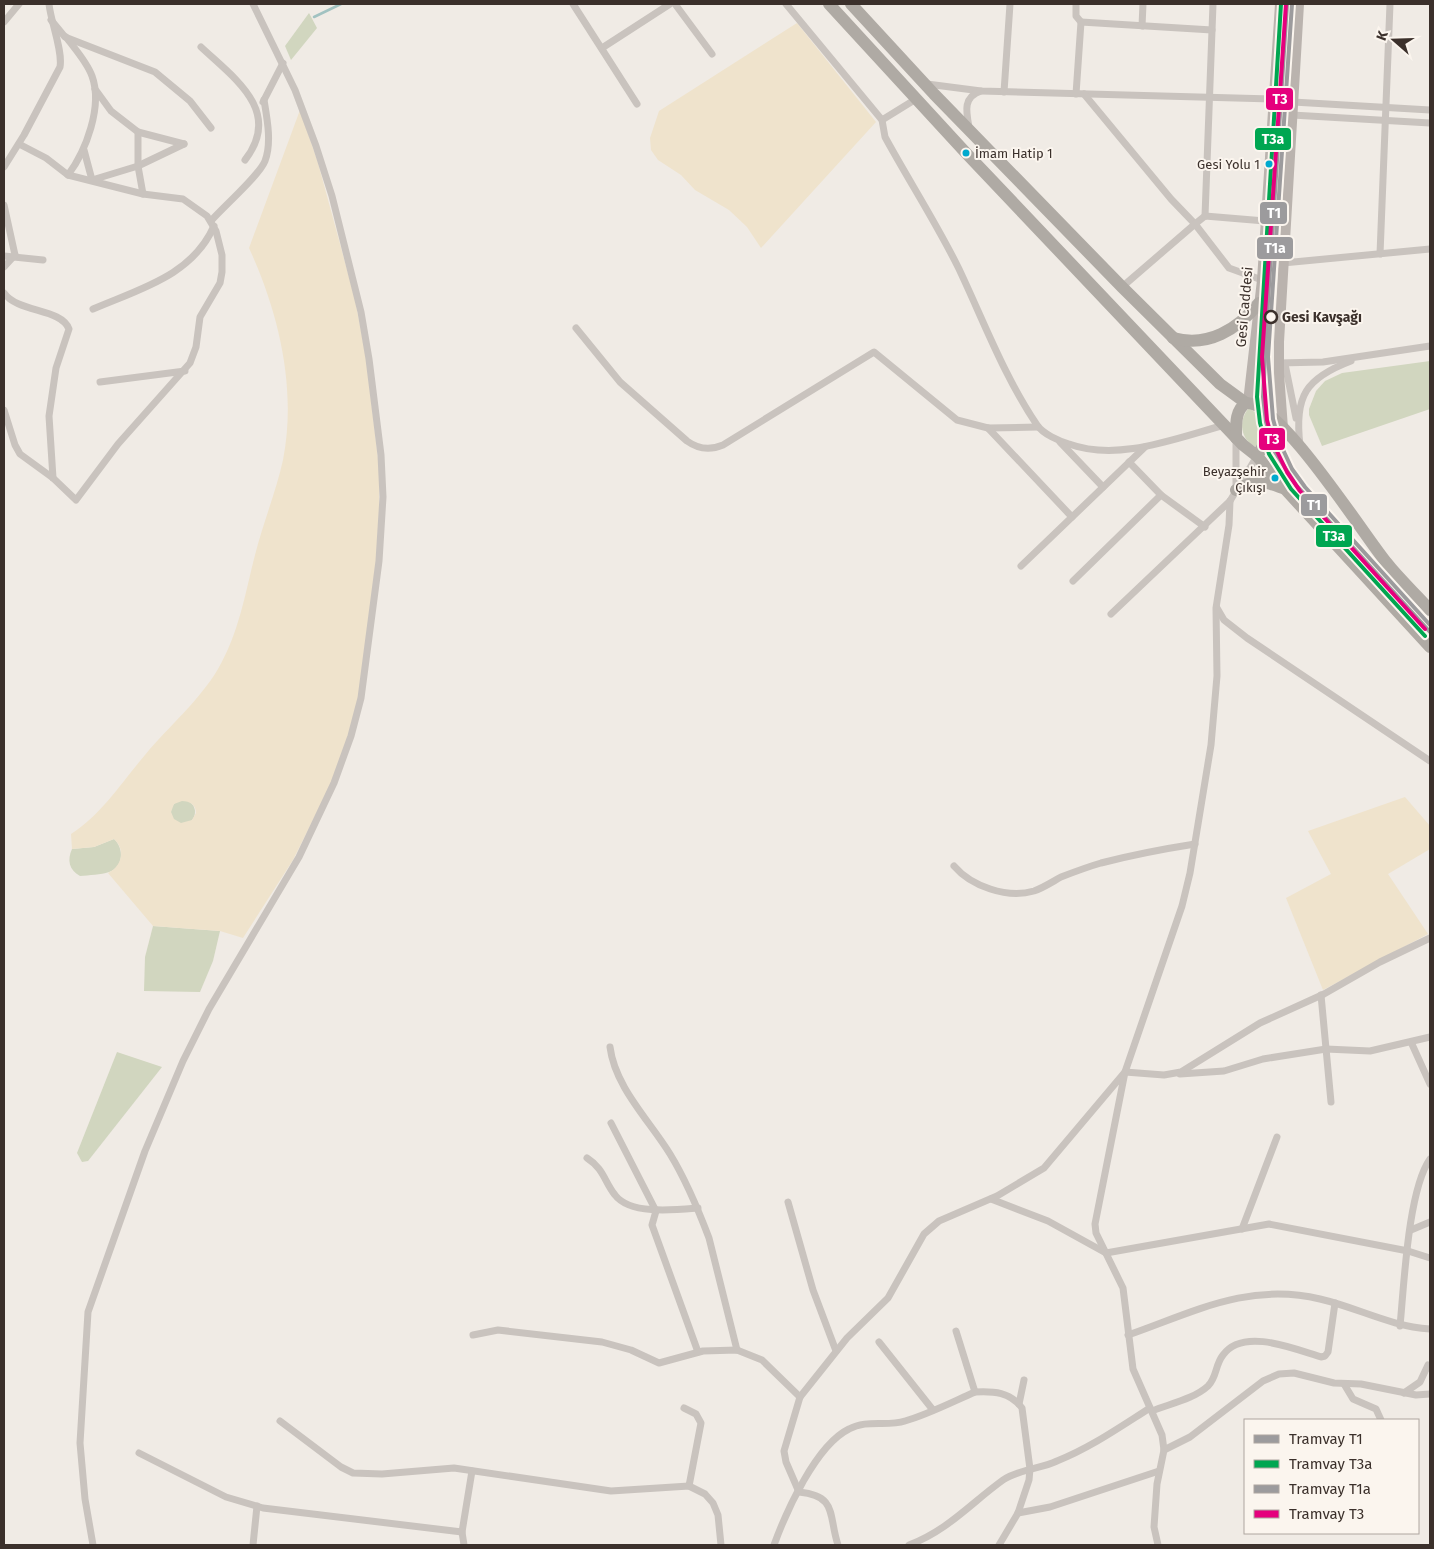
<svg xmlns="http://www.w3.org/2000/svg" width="1434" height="1549" font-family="'Fira Sans',sans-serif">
<rect width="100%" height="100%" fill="#f0ebe5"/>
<g fill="#d1d6bf">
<path d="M309 13 317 28 291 60 285 46Z"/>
<path d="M1430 361V409L1322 446 1309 415V409L1316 391 1325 381 1342 373Z"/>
<path d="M1249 408 1270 423 1256 447C1240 440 1238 420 1249 408Z"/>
<circle cx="183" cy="812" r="12"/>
<path d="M114 839C124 848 124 867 109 872 101 875 89 875 80 876 69 870 67 860 72 849L94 847Z"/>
<path d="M153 926 220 931 213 961 200 992 144 991 145 957Z"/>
<path d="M117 1052 162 1067 88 1161 82 1162 77 1153Z"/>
</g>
<g fill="#efe3cc" fill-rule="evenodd">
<path d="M797 23 876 122 761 248 747 227 729 210 695 190 681 175 658 160 651 150 650 138 659 111Z"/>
<path d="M300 110 318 163 355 299 366 358 379 467V514L376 561 357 708 336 774 293 860 243 938 220 931 153 926 108 873C122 866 126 850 114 839L94 847 72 849 71 834C102 814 121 783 145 755 169 726 199 701 218 669 239 633 245 594 255 555 263 523 276 492 283 460 297 389 279 313 249 248ZM182 801C190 801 196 805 196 813L192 820 181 823 174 819 171 812 174 804Z"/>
<path d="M1405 797 1430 826V849L1388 874 1428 934 1323 990 1286 898 1331 874 1308 831Z"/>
</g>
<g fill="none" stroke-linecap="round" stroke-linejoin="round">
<path stroke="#a1c2c1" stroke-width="2.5" d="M314 17 341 4"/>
<g stroke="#c9c3be" stroke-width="7">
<path d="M573 4 637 104"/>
<path d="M675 4 712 54"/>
<path d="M786 4 882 120 885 137C909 181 937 224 959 269 984 322 1004 376 1037 425 1043 434 1059 441 1069 444 1119 462 1176 438 1225 425"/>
<path d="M1076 4V16L1081 22"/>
<path d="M51 20 65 37 155 72 190 101 211 128"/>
<path d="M4 22 19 4"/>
<path d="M1142 26 1143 4"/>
<path d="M66 37C75 49 87 62 92 76 103 106 86 151 68 175"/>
<path d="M201 47C234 78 283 111 245 160"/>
<path d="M602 48 670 4"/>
<path d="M927 84 981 91 1274 99"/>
<path d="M95 89 111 111 138 132V166L143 194"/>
<path d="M1004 92 1010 4"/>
<path d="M1076 94 1081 22 1212 30"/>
<path d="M1084 94 1171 199 1195 224 1205 216 1265 221"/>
<path d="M263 102 283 63"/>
<path d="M1293 102 1430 110"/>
<path d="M1292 115 1430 123"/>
<path d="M882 120 916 99"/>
<path d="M969 127C966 111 963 97 981 91"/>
<path d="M138 132 184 144"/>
<path d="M84 150 92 180 138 166 184 144"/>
<path d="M4 167 24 135 60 67C63 51 51 23 49 4"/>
<path d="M4 205 15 255"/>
<path d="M1205 216 1213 4"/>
<path d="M211 221C224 206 259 176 265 161 272 143 267 118 264 100"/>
<path d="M1380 254 1390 4"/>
<path d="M4 256 43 260"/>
<path d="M1283 263 1430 249"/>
<path d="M4 267 15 255"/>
<path d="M1122 287 1195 224 1229 268 1262 280"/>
<path d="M4 293C18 313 61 308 69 329L56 368 49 416 53 478"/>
<path d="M93 309C139 289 192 276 214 226"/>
<path d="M576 328 620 382 687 441C698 449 711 450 723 445L874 352 957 420 988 428 1038 427"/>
<path d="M1278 363 1323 362 1430 346"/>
<path d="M1285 364 1296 418"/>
<path d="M100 382 185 371"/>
<path d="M4 410 15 445 20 454 53 478 76 500 118 444 190 363 196 347 200 317 220 283 222 272V255L216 231 207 216 183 199 143 194 68 175 46 158 19 144"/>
<path d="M988 428 1072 517"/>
<path d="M1236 438V490"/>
<path d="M1060 442 1103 487"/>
<path d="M1300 445C1294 396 1306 378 1351 361"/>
<path d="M1161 495 1205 527"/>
<path d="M1021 566 1145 447"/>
<path d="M1073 581 1161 495 1129 462"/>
<path d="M1217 608 1224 620 1247 638 1430 761"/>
<path d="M1111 614 1230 501 1257 456"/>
<path d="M954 866C971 886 1007 899 1034 891 1043 888 1052 882 1061 877 1074 872 1087 867 1101 863 1132 855 1163 849 1195 844"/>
<path d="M1321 995 1331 1102"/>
<path d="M1411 1042 1430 1084"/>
<path d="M610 1047C615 1087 649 1120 670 1154 686 1180 698 1209 709 1238L737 1350"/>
<path d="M1180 1074 1224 1071 1263 1059 1326 1049 1370 1051 1430 1037"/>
<path d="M611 1123 656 1211 652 1225 698 1352"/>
<path d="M587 1158C604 1169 604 1181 615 1195 630 1215 675 1210 698 1208"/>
<path d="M991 1199 1048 1221 1106 1253 1269 1224 1408 1251 1430 1258"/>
<path d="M788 1202 813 1290 836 1351"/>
<path d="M1242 1229 1277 1137"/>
<path d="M1411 1230 1430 1222"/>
<path d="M1400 1326C1404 1286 1408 1190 1430 1159"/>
<path d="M956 1331 975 1392"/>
<path d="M473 1335 498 1330 602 1342 631 1350 659 1363 703 1351 737 1350 762 1360 800 1397"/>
<path d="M1128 1335C1194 1312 1248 1282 1320 1299 1359 1308 1389 1326 1430 1329"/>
<path d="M879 1342 933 1410"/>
<path d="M1344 1384 1353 1399 1376 1409 1381 1420"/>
<path d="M1404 1393 1420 1382 1428 1365"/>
<path d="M1019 1404 1024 1380"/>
<path d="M684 1408 696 1414 701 1423 689 1486"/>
<path d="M1152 1411C1169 1404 1194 1399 1208 1386 1217 1377 1215 1365 1223 1355 1243 1327 1295 1349 1321 1357L1325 1356 1328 1352 1335 1303"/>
<path d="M280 1421 341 1467 353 1473 382 1474 454 1468 611 1491 689 1486 705 1494 713 1503 718 1515 721 1545"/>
<path d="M1164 1450 1190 1437 1263 1381 1279 1374 1294 1373 1334 1383 1361 1384 1416 1395 1430 1394"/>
<path d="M139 1453 226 1497 263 1508 462 1532"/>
<path d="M1018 1513 1050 1507 1159 1471"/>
<path d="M93 1545 85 1499 80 1443 88 1312 145 1151 183 1061 209 1009 299 857 334 783 351 736 361 698 379 561 383 497 381 455 369 359 361 312 332 196 316 146 295 90 253 4"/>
<path d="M253 1545 257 1506"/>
<path d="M464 1545 462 1532 472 1471"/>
<path d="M774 1545C786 1512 816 1445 849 1429 867 1419 887 1427 905 1421 929 1414 952 1402 975 1392 994 1391 1010 1392 1022 1408L1030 1469 1029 1480 1018 1513 999 1545"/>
<path d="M838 1545C828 1515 838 1496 799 1492L786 1462 784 1451 800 1397 847 1338 888 1298 924 1234 939 1221 997 1196 1044 1168 1125 1072 1164 1075 1181 1072 1260 1023 1324 994 1380 962 1430 938"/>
<path d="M909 1545C947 1531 971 1503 1003 1480 1019 1469 1040 1469 1057 1461 1090 1448 1120 1427 1150 1408"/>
<path d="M1158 1545 1154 1527 1157 1484 1164 1450 1162 1435 1133 1369 1123 1288 1096 1233 1095 1224 1125 1072 1182 906 1190 873 1211 745 1217 676 1216 608 1229 525 1230 501"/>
</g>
<g stroke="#bab3ae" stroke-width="10">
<path d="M1248 402 1262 280 1280 4"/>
<path d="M1283 428 1279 373V342L1299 4"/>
</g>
<g stroke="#afaaa4" stroke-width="12">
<path d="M829 4 966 153 1243 445 1257 456 1275 478 1430 647"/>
<path d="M851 4 934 94 1122 287 1220 384 1246 403C1278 400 1364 535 1386 562 1399 579 1416 594 1430 610"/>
<path d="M1173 338C1208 348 1238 329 1259 303"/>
<path d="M1236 438C1236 425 1235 410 1246 403"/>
<path d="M1257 456 1268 438 1272 418"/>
<path d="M1236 490C1257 478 1262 481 1283 488"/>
</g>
<g stroke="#fbf5ee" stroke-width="8">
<path id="tram-1" d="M1287 4 1267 317 1263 397 1266 422 1275 452 1296 485 1430 632"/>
</g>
<g stroke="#fbf5ee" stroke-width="8">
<path id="tram-2" d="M1281 4 1257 397 1260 423 1269 454 1291 489 1425 636"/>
</g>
<g stroke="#fbf5ee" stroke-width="8">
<path id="tram-3" d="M1292 4 1268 357 1273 419 1279 441 1292 469 1305 487 1430 625"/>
</g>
<g stroke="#fbf5ee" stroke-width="8">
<path id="tram-4" d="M1286 4 1262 357 1267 420 1273 443 1287 472 1300 491 1425 629"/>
</g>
<use href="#tram-1" stroke="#9c9b9d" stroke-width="4"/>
<use href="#tram-2" stroke="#00a651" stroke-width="4"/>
<use href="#tram-3" stroke="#9c9b9d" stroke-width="4"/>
<use href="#tram-4" stroke="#e5007d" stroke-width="4"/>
</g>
<g fill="#00a9ce" stroke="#fbf5ee" stroke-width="2">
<circle cx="966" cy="153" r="4.5"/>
<circle cx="1269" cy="164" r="4.5"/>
<circle cx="1275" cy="478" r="4.5"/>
</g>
<circle fill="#fbf5ee" stroke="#3b302b" stroke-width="2.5" cx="1271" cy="317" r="6"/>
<g text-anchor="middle" stroke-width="4" stroke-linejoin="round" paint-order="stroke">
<g font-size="13" fill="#3b302b" stroke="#fbf5ee" text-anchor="end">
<text x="975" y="158" text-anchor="start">İmam Hatip 1</text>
<text x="1260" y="169">Gesi Yolu 1</text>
<text x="1266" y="476">Beyazşehir<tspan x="1266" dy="16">Çıkışı</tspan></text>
</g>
<g font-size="14" fill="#3b302b" stroke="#fbf5ee">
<text transform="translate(1244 307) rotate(-85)" y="5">Gesi Caddesi</text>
</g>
<g font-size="14" font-weight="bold" fill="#3b302b" stroke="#fbf5ee" text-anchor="start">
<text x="1282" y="322">Gesi Kavşağı</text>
</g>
</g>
<g stroke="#fbf5ee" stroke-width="2">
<rect x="1265" y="87" width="29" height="24" rx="5" fill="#e5007d"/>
<rect x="1254" y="127" width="38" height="24" rx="5" fill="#00a651"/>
<rect x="1259" y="201" width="29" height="24" rx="5" fill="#9c9b9d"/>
<rect x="1256" y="236" width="38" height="24" rx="5" fill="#9c9b9d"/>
<rect x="1258" y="427" width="28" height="24" rx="5" fill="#e5007d"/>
<rect x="1300" y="493" width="28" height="24" rx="5" fill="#9c9b9d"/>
<rect x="1315" y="524" width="38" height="24" rx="5" fill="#00a651"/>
</g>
<g font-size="14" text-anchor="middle" font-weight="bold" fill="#fff">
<text x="1280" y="104">T3</text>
<text x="1273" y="144">T3a</text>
<text x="1274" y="218">T1</text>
<text x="1275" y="253">T1a</text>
<text x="1272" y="444">T3</text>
<text x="1314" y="510">T1</text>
<text x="1334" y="541">T3a</text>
</g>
<rect width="1434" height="1549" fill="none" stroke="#3b302b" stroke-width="10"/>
<rect x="1244" y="1419" width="175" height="115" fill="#fbf5ee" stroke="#aea6a0"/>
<rect x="1254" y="1435" width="25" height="8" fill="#9c9b9d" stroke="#aea6a0"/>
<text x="1289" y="1444" font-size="15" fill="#3b302b">Tramvay T1</text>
<rect x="1254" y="1460" width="25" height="8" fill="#00a651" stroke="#aea6a0"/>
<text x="1289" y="1469" font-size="15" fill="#3b302b">Tramvay T3a</text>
<rect x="1254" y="1485" width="25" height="8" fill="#9c9b9d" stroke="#aea6a0"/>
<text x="1289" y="1494" font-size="15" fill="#3b302b">Tramvay T1a</text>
<rect x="1254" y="1510" width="25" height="8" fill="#e5007d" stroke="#aea6a0"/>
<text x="1289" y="1519" font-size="15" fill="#3b302b">Tramvay T3</text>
<g transform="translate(1394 40) rotate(290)" stroke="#fbf5ee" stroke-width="4" paint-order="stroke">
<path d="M0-4L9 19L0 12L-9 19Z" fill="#3b302b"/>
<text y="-8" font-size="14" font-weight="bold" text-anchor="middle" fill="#3b302b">K</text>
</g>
</svg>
